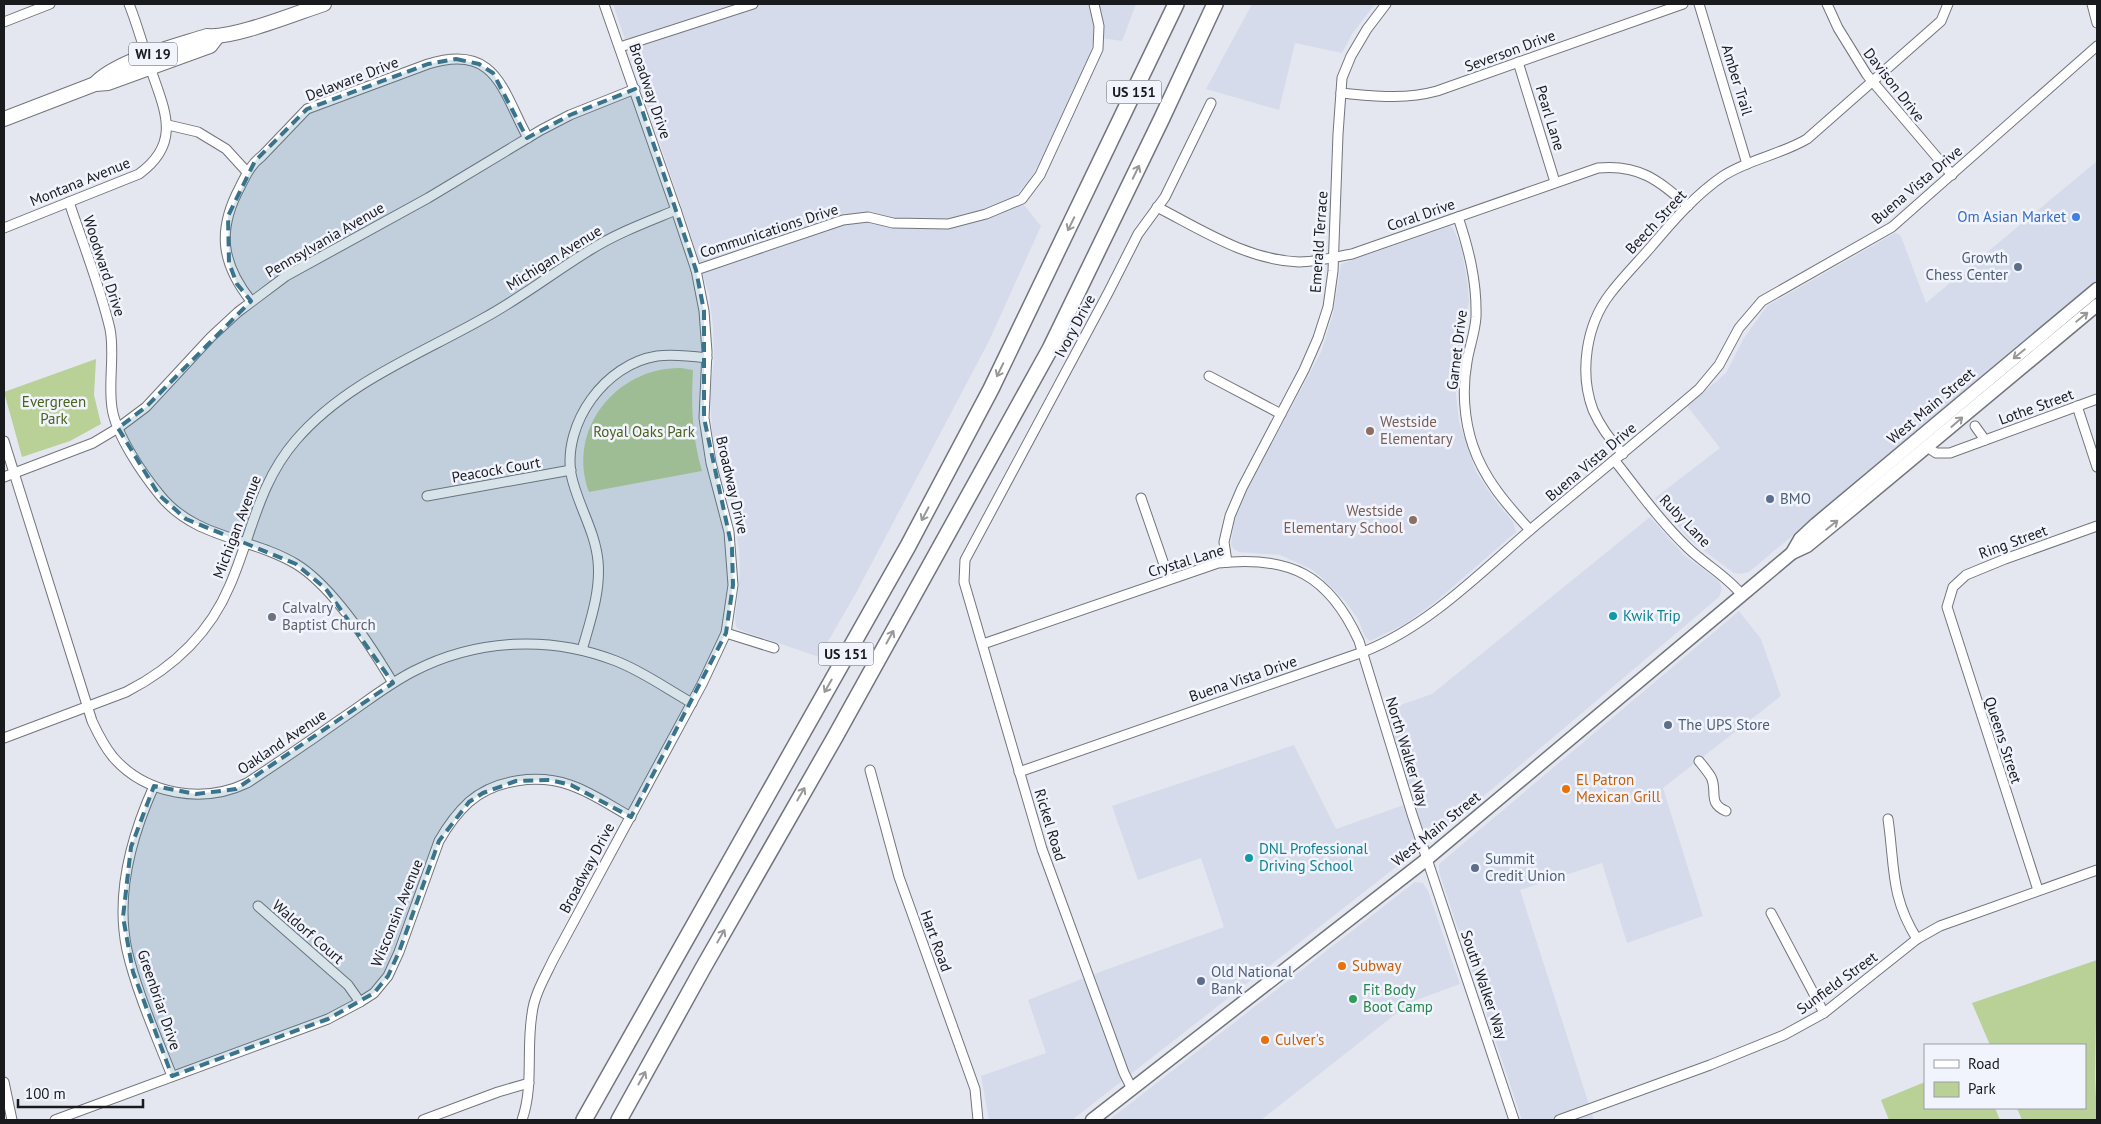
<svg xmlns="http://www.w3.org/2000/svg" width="2101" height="1124" font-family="'PT Sans',sans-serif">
<rect width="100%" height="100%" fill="#e4e7f0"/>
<g fill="#d6dbeb">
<path d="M613 4H1136L1122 41 1095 37 1088 59 1044 157 1028 182 1016 195 1041 226 989 341 856 593 819 657 740 630 736 627 735 620 740 573 739 551 734 515 712 433 710 394 714 359 713 327 709 295 691 236Z"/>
<path d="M1252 4H1375L1352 34 1342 53 1295 43 1279 110 1206 89Z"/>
<path d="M2097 161V281L1749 572 1740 574 1734 573 1711 556 1688 538 1655 498 1720 448 1687 406 1726 373 1744 338 1767 306 1895 233 1900 235 1902 239 1926 303Z"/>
<path d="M1450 226 1453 228 1461 247 1467 279 1469 300 1458 366 1456 395 1459 422 1476 472 1494 499 1513 522 1516 532 1434 603 1405 624 1370 641 1365 637 1358 619 1345 601 1321 577 1311 569 1280 555 1239 552 1234 549 1231 545 1234 522 1247 490 1321 352 1333 314 1341 264Z"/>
<path d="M1650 517 1684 555 1719 581 1722 589 1719 597 1446 828 1072 1120H989L981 1076 1046 1053 1028 1000 1097 973 1224 927 1201 858 1138 880 1112 806 1294 745 1336 829 1415 801 1386 710 1432 694Z"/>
<path d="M1739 611 1761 639 1781 696 1663 788 1703 916 1627 943 1602 863 1520 890 1594 1120H1522L1439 872V864Z"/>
<path d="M1415 882 1423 883 1428 891 1460 984 1411 1002 1261 1120H1109Z"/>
</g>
<g fill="#b9d097">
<path d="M96 359 94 395 101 424 70 441 22 457 4 392Z"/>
<path d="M681 368 693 370C691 405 692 437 702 471L589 492C566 429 617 367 681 368Z"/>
<path d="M2097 960 2095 1077 2097 1120H2022L2017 1108H2085V1045H1990L1972 1003Z"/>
<path d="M1925 1082V1108H1995L2000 1120H1889L1881 1100Z"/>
</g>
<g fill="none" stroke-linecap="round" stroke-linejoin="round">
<g stroke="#72757c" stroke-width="11">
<g id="minor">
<path d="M1699 4 1747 164"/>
<path d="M1827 4 1838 28 1867 75 1952 175"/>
<path d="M2092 4 2097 23"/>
<path d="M4 22 50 4"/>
<path d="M620 47 753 4"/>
<path d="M1518 62 1555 182"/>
<path d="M1341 93C1375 96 1404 100 1437 91L1683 4"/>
<path d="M168 125 198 132 226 149 247 172"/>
<path d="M69 202C83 244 100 286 110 329 115 354 108 382 112 408 116 435 142 473 159 494 194 539 251 537 296 564 332 586 371 646 393 683"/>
<path d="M1157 207C1202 230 1247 260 1299 262 1317 262 1335 257 1352 254L1598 168C1639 164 1658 180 1688 206"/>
<path d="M1458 217C1469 250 1477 282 1476 317 1475 333 1469 348 1467 362 1462 389 1464 420 1473 446 1484 479 1507 505 1530 530"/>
<path d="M4 228 139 174C183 142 164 109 150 67 143 46 137 24 129 4"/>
<path d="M696 270 843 220 868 217 893 223 948 224 986 214 1022 199 1040 175 1098 49 1099 26 1094 4"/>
<path d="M251 301C221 263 217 230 240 187 246 175 251 164 262 156L307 109 428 64C497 43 502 91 528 138"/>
<path d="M1209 376 1281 414"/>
<path d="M2077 406 2097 467"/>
<path d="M1975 426 1985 440"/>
<path d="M4 441 92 721C98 734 104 746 113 757 146 795 203 804 247 783 279 762 310 741 341 719 365 703 388 684 414 671 476 639 550 635 616 661 642 671 667 689 692 703"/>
<path d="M1927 447 1936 453H1950L2097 399"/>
<path d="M1623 454C1611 441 1600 426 1593 410 1579 373 1586 325 1610 294 1622 278 1637 263 1650 248 1672 222 1695 195 1723 176 1749 159 1780 155 1807 139L1941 21 1948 4"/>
<path d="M1615 461C1638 490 1660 521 1687 547 1704 564 1726 575 1742 595"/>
<path d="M4 477 93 443 118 428 146 407 211 337 238 312 286 276 428 198 541 130 570 115 635 89"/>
<path d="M427 496 571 470"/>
<path d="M1141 498 1169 579"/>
<path d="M1227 562 1224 542 1230 516 1242 488 1304 370 1318 338 1328 307 1333 271 1338 134 1342 78 1351 56 1367 29 1386 4"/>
<path d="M726 633 774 648"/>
<path d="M983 644 1218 563C1290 555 1329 575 1359 641L1412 814 1514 1120"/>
<path d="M582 650C590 622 601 591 598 561 595 530 577 504 571 474 563 423 605 364 657 356 673 354 691 356 707 358"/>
<path d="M4 738 126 692C173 668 210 633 230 585 252 534 258 484 296 440 346 382 419 355 484 318 521 298 554 272 590 250 617 233 647 222 676 210"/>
<path d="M1699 761C1703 766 1708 772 1711 777 1718 791 1707 803 1726 811"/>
<path d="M870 770 899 877 975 1089 978 1120"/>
<path d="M1019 772 1363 652C1427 627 1478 575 1530 530 1586 483 1643 437 1699 389L1719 365 1739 328 1762 301 1892 227 2097 46"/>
<path d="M154 786C131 837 115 894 127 950 137 993 156 1035 172 1076"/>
<path d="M1888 819C1895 867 1890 896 1917 939"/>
<path d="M2038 890 1947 607 1953 587 1966 575 2005 559 2097 526"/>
<path d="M258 906 348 985 360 1002"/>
<path d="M1771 913 1824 1013"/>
<path d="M4 1082 12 1120"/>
<path d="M1132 1089 1124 1073 1042 849 964 582 965 560 1108 293 1138 234 1165 197 1211 103"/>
<path d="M55 1120 328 1019 360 1002 374 993 388 976 399 952 439 841C447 827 457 813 469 802 496 779 538 774 570 785 591 792 611 806 631 817"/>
<path d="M423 1120 498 1092 529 1083"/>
<path d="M522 1120C534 1086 526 1049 532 1014 534 995 545 977 553 960L702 684 726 633 733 585 729 532 711 463 704 418 707 352 704 311 696 270 676 210 604 4"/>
<path d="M1559 1120 1710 1065 1784 1035 1824 1013 1917 939 1940 926 2097 870"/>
</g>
</g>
<g stroke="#72757c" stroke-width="15">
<g id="secondary">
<path d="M1792 553 1800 539 1816 524 2097 289"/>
<path d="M1092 1120 1427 859 1742 595 1792 553 1807 546 1851 510 2097 305"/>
</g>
</g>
<g stroke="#72757c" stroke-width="16">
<g id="primary">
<path d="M95 84C116 61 176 46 207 36 233 39 296 13 324 4"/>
<path d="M4 119 95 84 108 83 210 46 217 37"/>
</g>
</g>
<g stroke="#72757c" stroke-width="18">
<g id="motorway">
<path d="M584 1120 908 546 991 389 1176 4"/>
<path d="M619 1120 703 968 835 737 1050 349 1162 118 1215 4"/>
</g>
</g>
<use href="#minor" stroke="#fff" stroke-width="9"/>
<use href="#secondary" stroke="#fff" stroke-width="12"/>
<use href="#primary" stroke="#fff" stroke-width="14"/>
<use href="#motorway" stroke="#fff" stroke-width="15"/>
</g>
<defs><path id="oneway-shaft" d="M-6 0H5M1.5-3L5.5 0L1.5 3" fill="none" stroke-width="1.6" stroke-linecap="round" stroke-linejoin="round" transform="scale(1.25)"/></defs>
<g stroke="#989899">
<use href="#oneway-shaft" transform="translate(1136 172) rotate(-64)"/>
<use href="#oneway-shaft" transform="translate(1071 224) rotate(116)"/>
<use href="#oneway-shaft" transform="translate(2082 317) rotate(-39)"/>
<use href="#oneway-shaft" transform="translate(2019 354) rotate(141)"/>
<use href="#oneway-shaft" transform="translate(1000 370) rotate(116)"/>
<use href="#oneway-shaft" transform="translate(1957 422) rotate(-41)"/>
<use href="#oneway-shaft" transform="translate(925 514) rotate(118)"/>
<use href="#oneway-shaft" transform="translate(1832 525) rotate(-39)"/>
<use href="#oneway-shaft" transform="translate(890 637) rotate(-61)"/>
<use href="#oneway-shaft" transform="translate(828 686) rotate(120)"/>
<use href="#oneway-shaft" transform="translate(801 794) rotate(-60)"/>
<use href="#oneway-shaft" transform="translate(721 936) rotate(-60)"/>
<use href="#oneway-shaft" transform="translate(642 1078) rotate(-61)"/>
</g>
<path fill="#39738c" fill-opacity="0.2" stroke="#39738c" stroke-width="4" stroke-dasharray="10 6" stroke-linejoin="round" d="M456 59 479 64 493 73 527 138 570 115 635 89 696 270 704 311V418L732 548 733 585 726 633 631 817 571 785 550 780 516 781 483 793 469 802 439 841 399 952 388 976 374 993 328 1019 172 1076 133 972 123 917 131 847 154 786 196 794 236 789 393 683 326 589 296 564 186 519 159 495 118 428 146 407 251 301 237 284 229 263 228 216 255 161 307 109 428 64Z"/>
<circle fill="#3f7fe0" stroke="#f1f4fd" stroke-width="2" cx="2076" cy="217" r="5"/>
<g fill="#5c6f8a" stroke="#f1f4fd" stroke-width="2">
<circle cx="2018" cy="267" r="5"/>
<circle cx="1770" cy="499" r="5"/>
<circle cx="1668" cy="725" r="5"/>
<circle cx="1475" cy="868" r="5"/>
<circle cx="1201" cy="981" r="5"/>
</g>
<g fill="#8d6e63" stroke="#f1f4fd" stroke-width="2">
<circle cx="1370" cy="431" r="5"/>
<circle cx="1413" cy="520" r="5"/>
</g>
<g fill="#0f9aa8" stroke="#f1f4fd" stroke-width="2">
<circle cx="1613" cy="616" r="5"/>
<circle cx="1249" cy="858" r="5"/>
</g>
<circle fill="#6b7280" stroke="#f1f4fd" stroke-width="2" cx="272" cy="617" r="5"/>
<g fill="#e8710a" stroke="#f1f4fd" stroke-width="2">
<circle cx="1566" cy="789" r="5"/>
<circle cx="1342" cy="966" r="5"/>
<circle cx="1265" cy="1040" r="5"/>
</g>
<circle fill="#2e9e5b" stroke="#f1f4fd" stroke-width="2" cx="1353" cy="999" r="5"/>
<g text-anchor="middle" stroke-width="5" stroke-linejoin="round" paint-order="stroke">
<g fill="#f1f4fd" stroke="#5a5b60" stroke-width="1">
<rect x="129" y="42.5" width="48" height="23" rx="4"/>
<rect x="1106.5" y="80.5" width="55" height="23" rx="4"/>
<rect x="818.5" y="642.5" width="55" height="23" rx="4"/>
</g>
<g font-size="14" font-weight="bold" fill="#191a1d">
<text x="153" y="59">WI 19</text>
<text x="1134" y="97">US 151</text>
<text x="846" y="659">US 151</text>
</g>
<g font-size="15" fill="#191a1d" stroke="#f1f4fd">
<text transform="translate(1510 51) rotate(-20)" y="5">Severson Drive</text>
<text transform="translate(352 79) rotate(-21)" y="5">Delaware Drive</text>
<text transform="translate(1737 80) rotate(73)" y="5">Amber Trail</text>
<text transform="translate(1894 85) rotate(52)" y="5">Davison Drive</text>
<text transform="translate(650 91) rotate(71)" y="5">Broadway Drive</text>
<text transform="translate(1550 118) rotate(73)" y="5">Pearl Lane</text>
<text transform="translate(80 182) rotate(-22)" y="5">Montana Avenue</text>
<text transform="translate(1917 185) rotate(-40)" y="5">Buena Vista Drive</text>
<text transform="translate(1421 215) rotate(-19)" y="5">Coral Drive</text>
<text transform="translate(1656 222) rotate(-47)" y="5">Beech Street</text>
<text transform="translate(769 231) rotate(-18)" y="5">Communications Drive</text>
<text transform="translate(325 240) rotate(-30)" y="5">Pennsylvania Avenue</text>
<text transform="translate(1319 242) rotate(-86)" y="5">Emerald Terrace</text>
<text transform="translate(554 258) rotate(-32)" y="5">Michigan Avenue</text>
<text transform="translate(104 266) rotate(72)" y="5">Woodward Drive</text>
<text transform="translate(1075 326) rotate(-62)" y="5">Ivory Drive</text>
<text transform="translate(1457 350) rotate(-83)" y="5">Garnet Drive</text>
<text transform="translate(1931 406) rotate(-40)" y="5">West Main Street</text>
<text transform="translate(2036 407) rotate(-20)" y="5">Lothe Street</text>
<text transform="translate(1591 462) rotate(-40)" y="5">Buena Vista Drive</text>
<text transform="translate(496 470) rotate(-10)" y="5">Peacock Court</text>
<text transform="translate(732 485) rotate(77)" y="5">Broadway Drive</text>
<text transform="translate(1685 521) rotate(46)" y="5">Ruby Lane</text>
<text transform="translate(237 527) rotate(-69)" y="5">Michigan Avenue</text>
<text transform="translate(2013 542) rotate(-20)" y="5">Ring Street</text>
<text transform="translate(1186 561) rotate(-17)" y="5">Crystal Lane</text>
<text transform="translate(1243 679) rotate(-19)" y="5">Buena Vista Drive</text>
<text transform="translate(2003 740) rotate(72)" y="5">Queens Street</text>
<text transform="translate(282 742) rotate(-34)" y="5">Oakland Avenue</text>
<text transform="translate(1407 752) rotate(73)" y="5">North Walker Way</text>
<text transform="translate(1050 825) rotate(73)" y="5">Rickel Road</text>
<text transform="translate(1436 829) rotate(-39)" y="5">West Main Street</text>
<text transform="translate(587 868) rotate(-62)" y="5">Broadway Drive</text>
<text transform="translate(397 913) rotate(-68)" y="5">Wisconsin Avenue</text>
<text transform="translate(308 932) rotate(41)" y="5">Waldorf Court</text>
<text transform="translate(936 941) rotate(70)" y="5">Hart Road</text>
<text transform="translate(1837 983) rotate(-36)" y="5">Sunfield Street</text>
<text transform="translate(1484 985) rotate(71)" y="5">South Walker Way</text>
<text transform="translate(159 1000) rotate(71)" y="5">Greenbriar Drive</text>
</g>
<g font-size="15" fill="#366cbe" stroke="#f1f4fd" text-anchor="end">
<text x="2066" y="222">Om Asian Market</text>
</g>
<g font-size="15" fill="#4e5e75" stroke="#f1f4fd" text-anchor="start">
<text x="2008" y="263" text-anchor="end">Growth<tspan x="2008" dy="17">Chess Center</tspan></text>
<text x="1780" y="504">BMO</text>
<text x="1678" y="730">The UPS Store</text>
<text x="1485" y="864">Summit<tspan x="1485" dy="17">Credit Union</tspan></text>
<text x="1211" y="977">Old National<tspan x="1211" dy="17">Bank</tspan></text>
</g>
<g font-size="15" fill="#4a611b" stroke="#f1f4fd">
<text x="54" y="407">Evergreen<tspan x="54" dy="17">Park</tspan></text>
<text x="644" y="437">Royal Oaks Park</text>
</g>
<g font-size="15" fill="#785e54" stroke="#f1f4fd" text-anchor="start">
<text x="1380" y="427">Westside<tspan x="1380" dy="17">Elementary</tspan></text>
<text x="1403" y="516" text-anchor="end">Westside<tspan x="1403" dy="17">Elementary School</tspan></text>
</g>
<g font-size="15" fill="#5b616d" stroke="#f1f4fd" text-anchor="start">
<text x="282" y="613">Calvalry<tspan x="282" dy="17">Baptist Church</tspan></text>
</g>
<g font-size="15" fill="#0d838f" stroke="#f1f4fd" text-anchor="start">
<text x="1623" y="621">Kwik Trip</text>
<text x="1259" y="854">DNL Professional<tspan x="1259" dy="17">Driving School</tspan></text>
</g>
<g font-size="15" fill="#c56008" stroke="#f1f4fd" text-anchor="start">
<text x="1576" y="785">El Patron<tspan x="1576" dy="17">Mexican Grill</tspan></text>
<text x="1352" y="971">Subway</text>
<text x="1275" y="1045">Culver's</text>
</g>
<g font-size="15" fill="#27864d" stroke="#f1f4fd" text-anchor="start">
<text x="1363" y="995">Fit Body<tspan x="1363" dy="17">Boot Camp</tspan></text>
</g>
</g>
<rect width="2101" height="1124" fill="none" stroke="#191a1d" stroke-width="10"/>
<rect x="1924" y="1044" width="162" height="65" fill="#f1f4fd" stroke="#9b9da3"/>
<rect x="1934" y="1060" width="25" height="8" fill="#ffffff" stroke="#9b9da3"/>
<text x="1968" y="1069" font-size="15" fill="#191a1d">Road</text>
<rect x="1934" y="1082" width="25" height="15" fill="#b9d097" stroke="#9b9da3"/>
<text x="1968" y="1094" font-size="15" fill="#191a1d">Park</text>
<path d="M18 1099v8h125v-8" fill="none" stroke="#191a1d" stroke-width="2.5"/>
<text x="25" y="1099" font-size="15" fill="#191a1d" stroke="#f1f4fd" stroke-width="4" paint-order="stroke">100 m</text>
</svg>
